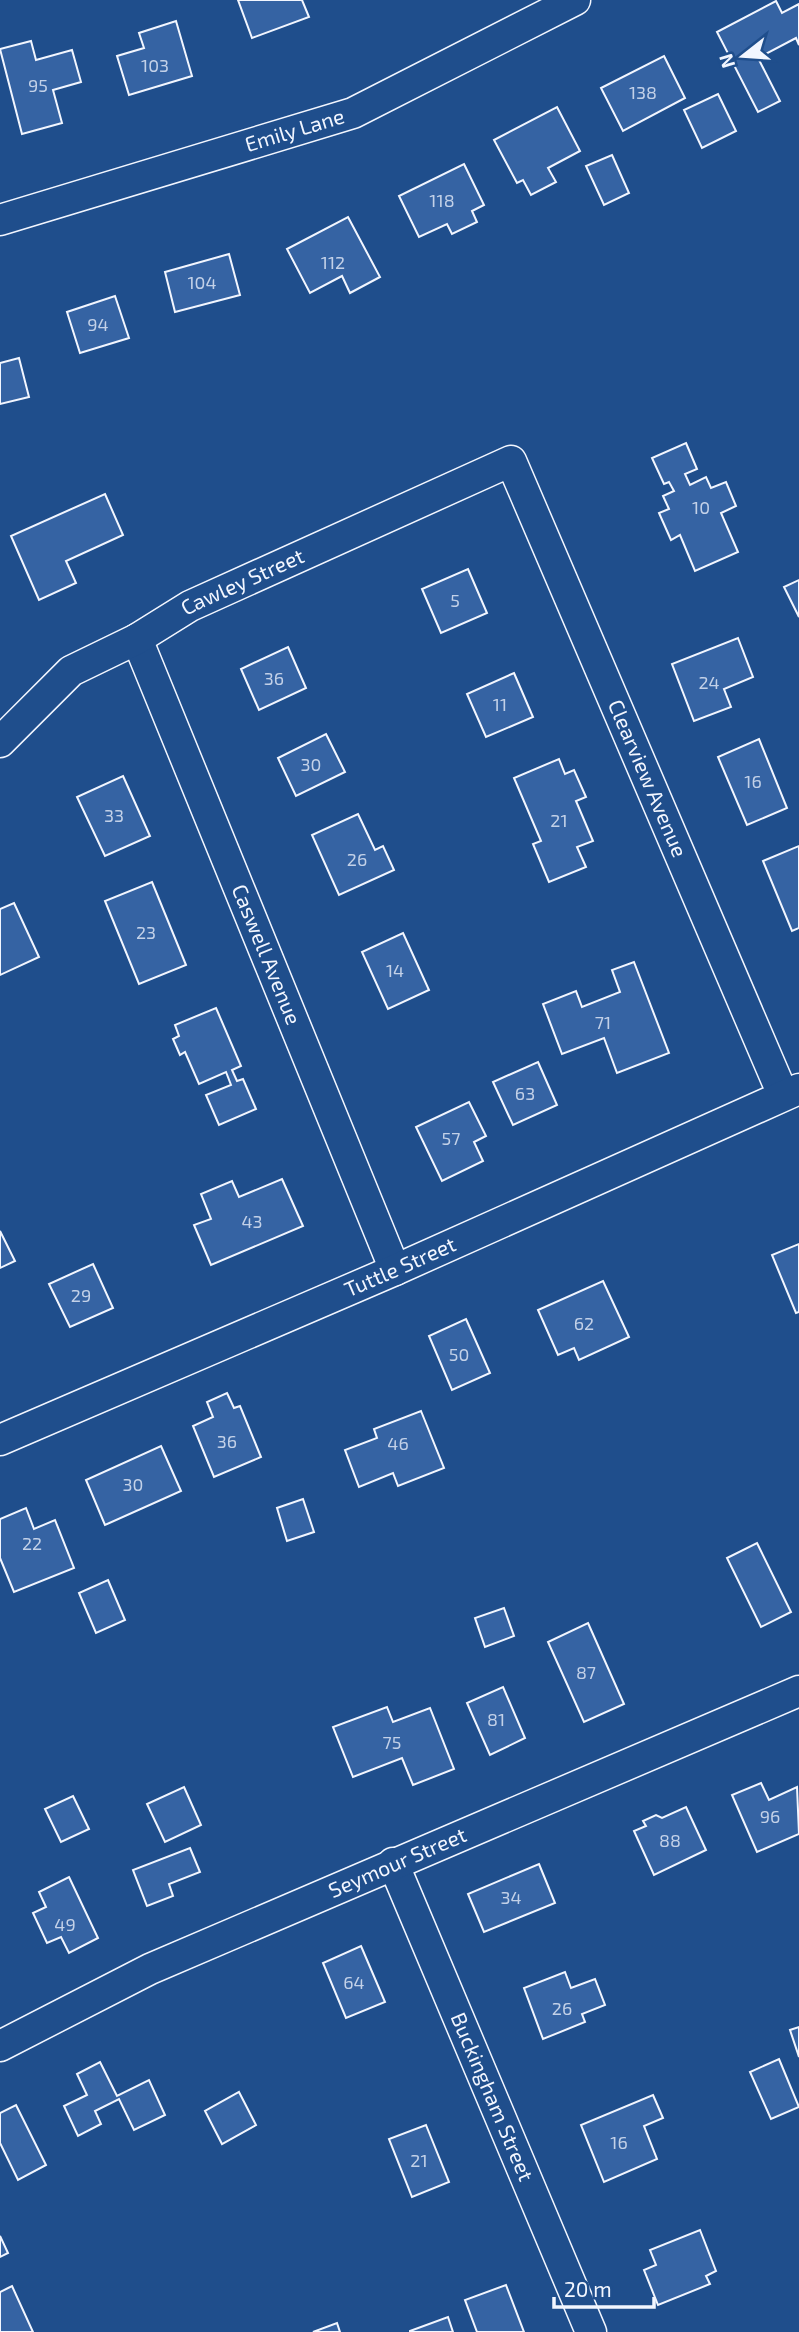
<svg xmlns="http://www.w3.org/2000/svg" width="799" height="2332" font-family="'Exo 2',sans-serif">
<rect width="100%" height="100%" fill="#1f4e8c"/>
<g fill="#3563a3" stroke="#f2f6ff" stroke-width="2">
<path d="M238 0H302L309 17 252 38Z"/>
<path d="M776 1 782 13 799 4V45L796 38 758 58 780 101 758 112 717 32Z"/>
<path d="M176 21 192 76 129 95 117 56 144 48 139 33Z"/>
<path d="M31 41 36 60 72 50 81 82 53 90 62 123 22 134 0 49Z"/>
<path d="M664 56 685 98 623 131 601 88Z"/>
<path d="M718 94 736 131 702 148 684 110Z"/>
<path d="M557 107 580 151 548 168 556 182 531 195 523 180 517 183 494 140Z"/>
<path d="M612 155 629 193 604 205 586 166Z"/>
<path d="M464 164 484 205 472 211 477 222 452 234 447 224 419 237 399 196Z"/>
<path d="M348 217 380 277 350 293 342 276 310 293 287 249Z"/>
<path d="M229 254 240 295 175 312 165 272Z"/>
<path d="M115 296 129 338 80 353 67 312Z"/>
<path d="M19 358 29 397 0 404V363Z"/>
<path d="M686 443 697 469 685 474 690 485 706 477 711 488 726 482 736 506 721 513 738 552 695 571 680 535 671 540 659 513 669 509 663 496 674 491 669 482 664 484 652 458Z"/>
<path d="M105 494 123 535 66 561 76 583 39 600 11 536Z"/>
<path d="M468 569 487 613 441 633 422 589Z"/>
<path d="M799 580V617L784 587Z"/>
<path d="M738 638 753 677 724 689 731 707 694 721 672 664Z"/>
<path d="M288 647 306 688 259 710 241 669Z"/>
<path d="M514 673 533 717 486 737 467 694Z"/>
<path d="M326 734 345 772 296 796 278 758Z"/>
<path d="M759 739 787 808 747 825 718 757Z"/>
<path d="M559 759 565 774 574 770 586 797 576 801 593 841 577 847 586 867 549 882 533 844 541 841 514 778Z"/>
<path d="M123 776 150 836 105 856 77 797Z"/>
<path d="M358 814 375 850 383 846 394 870 339 895 312 835Z"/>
<path d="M799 846V928L792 931 763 861Z"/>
<path d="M152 882 186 965 139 984 105 901Z"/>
<path d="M14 903 39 957 0 975V909Z"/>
<path d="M403 933 429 990 388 1009 362 952Z"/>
<path d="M634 962 669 1053 617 1073 604 1038 562 1054 543 1004 576 991 582 1007 620 992 612 970Z"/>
<path d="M216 1008 241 1066 232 1070 237 1081 243 1079 256 1109 219 1125 206 1095 231 1085 226 1072 199 1084 185 1052 180 1055 173 1039 179 1036 175 1025Z"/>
<path d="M538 1062 557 1105 513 1125 493 1082Z"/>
<path d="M469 1102 486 1136 474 1142 483 1161 442 1181 416 1127Z"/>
<path d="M282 1179 303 1226 211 1265 194 1225 211 1219 201 1194 232 1181 239 1197Z"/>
<path d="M0 1231 15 1261 0 1268Z"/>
<path d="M799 1244V1312L796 1313 772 1255Z"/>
<path d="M93 1264 113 1308 70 1327 49 1284Z"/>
<path d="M603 1281 629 1337 579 1360 574 1348 558 1355 538 1310Z"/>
<path d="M466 1319 490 1373 452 1390 429 1336Z"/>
<path d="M227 1393 234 1408 240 1406 261 1457 214 1477 193 1426 213 1417 207 1402Z"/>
<path d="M421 1411 444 1468 398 1486 393 1473 359 1487 345 1450 377 1438 374 1429Z"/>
<path d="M161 1446 181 1491 105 1525 86 1480Z"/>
<path d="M303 1499 314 1532 287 1541 277 1508Z"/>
<path d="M26 1508 34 1529 55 1520 74 1568 14 1592 0 1558V1519Z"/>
<path d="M757 1543 791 1612 761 1627 727 1558Z"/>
<path d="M108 1580 125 1620 96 1633 79 1593Z"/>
<path d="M504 1608 514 1636 485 1647 475 1618Z"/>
<path d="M588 1623 624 1704 584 1722 548 1642Z"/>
<path d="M503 1687 525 1738 490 1755 467 1703Z"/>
<path d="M387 1707 393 1722 430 1708 454 1769 413 1785 402 1758 353 1777 333 1727Z"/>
<path d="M761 1783 769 1800 797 1787 799 1834 757 1852 732 1795Z"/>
<path d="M184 1787 201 1825 165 1842 147 1804Z"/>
<path d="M73 1796 89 1829 61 1842 45 1809Z"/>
<path d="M686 1807 706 1850 654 1875 634 1831 646 1826 643 1821 656 1815 662 1818Z"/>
<path d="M190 1848 200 1872 169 1884 173 1896 147 1906 133 1870Z"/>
<path d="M539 1864 555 1903 484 1932 468 1894Z"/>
<path d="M69 1877 98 1938 69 1953 61 1937 47 1943 33 1913 46 1907 39 1892Z"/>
<path d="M361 1946 385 2002 346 2018 323 1963Z"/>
<path d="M565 1972 571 1988 595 1979 605 2005 582 2014 585 2022 543 2039 524 1988Z"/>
<path d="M799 2027V2057L790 2030Z"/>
<path d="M779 2059 799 2107 771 2119 750 2072Z"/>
<path d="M100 2062 117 2096 149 2080 165 2115 134 2130 119 2099 95 2111 101 2124 78 2136 64 2106 87 2095 77 2074Z"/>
<path d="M239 2092 256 2125 222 2144 205 2111Z"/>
<path d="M653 2095 663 2118 644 2126 657 2159 604 2182 581 2125Z"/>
<path d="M16 2105 46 2165 18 2180 0 2143V2113Z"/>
<path d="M426 2125 449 2182 412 2197 389 2139Z"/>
<path d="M700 2230 716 2271 706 2276 710 2284 658 2305 644 2270 656 2265 650 2250Z"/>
<path d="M0 2236 8 2253 0 2257Z"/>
<path d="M506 2285 524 2332H477L465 2300Z"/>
<path d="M12 2286 33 2332H0V2292Z"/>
<path d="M448 2317 453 2332H410V2331Z"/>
<path d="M337 2323 340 2332H313Z"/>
</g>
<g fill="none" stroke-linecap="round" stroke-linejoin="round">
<g stroke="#f2f6ff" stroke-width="33">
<g id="minor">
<path id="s1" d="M0 220 353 113 575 0"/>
<path id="s2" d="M137 639 395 1270"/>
<path id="s3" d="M0 742 71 671 137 639 190 606 511 461 783 1095"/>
<path id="s4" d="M0 1440 395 1270 799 1089"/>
<path id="s5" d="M393 1863 591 2332"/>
<path id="s6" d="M0 2046 150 1969 799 1691"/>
</g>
</g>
<use href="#minor" stroke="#1f4e8c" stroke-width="30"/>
</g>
<g text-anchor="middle" stroke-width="5" stroke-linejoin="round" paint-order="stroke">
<g font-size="18" fill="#c3d1e8">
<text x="155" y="72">103</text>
<text x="38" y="92">95</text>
<text x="643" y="99">138</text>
<text x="442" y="207">118</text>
<text x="333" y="269">112</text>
<text x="202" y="289">104</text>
<text x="98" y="331">94</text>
<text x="701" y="514">10</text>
<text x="455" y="607">5</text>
<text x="274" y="685">36</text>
<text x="709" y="689">24</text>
<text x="500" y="711">11</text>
<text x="311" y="771">30</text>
<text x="753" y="788">16</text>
<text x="114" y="822">33</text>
<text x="559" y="827">21</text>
<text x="357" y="866">26</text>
<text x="146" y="939">23</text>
<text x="395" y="977">14</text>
<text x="603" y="1029">71</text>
<text x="525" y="1100">63</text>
<text x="451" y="1145">57</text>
<text x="252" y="1228">43</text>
<text x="81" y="1302">29</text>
<text x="584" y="1330">62</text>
<text x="459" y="1361">50</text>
<text x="227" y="1448">36</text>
<text x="398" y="1450">46</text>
<text x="133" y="1491">30</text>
<text x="32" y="1550">22</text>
<text x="586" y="1679">87</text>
<text x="496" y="1726">81</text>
<text x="392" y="1749">75</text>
<text x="770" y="1823">96</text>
<text x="670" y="1847">88</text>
<text x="511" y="1904">34</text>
<text x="65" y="1931">49</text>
<text x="354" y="1989">64</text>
<text x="562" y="2015">26</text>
<text x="619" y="2149">16</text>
<text x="419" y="2167">21</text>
</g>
<g font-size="21" fill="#f2f6ff" stroke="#1f4e8c">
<text dy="7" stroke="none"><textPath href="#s1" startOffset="308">Emily Lane</textPath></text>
<text dy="7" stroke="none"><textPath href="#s3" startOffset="294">Cawley Street</textPath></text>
<text dy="7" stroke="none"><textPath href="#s3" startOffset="934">Clearview Avenue</textPath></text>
<text dy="7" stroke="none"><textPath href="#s2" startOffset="341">Caswell Avenue</textPath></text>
<text dy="7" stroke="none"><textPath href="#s4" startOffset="436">Tuttle Street</textPath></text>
<text dy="7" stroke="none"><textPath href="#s6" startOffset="438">Seymour Street</textPath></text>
<text dy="7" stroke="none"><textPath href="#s5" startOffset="254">Buckingham Street</textPath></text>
</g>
</g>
<g transform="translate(743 56) rotate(253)" stroke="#1f4e8c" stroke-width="5" paint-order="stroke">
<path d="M0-5L12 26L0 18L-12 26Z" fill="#f2f6ff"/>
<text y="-10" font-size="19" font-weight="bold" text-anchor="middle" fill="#f2f6ff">N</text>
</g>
<path d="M554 2297v10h100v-10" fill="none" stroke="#f2f6ff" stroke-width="3.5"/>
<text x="564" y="2297" font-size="21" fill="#f2f6ff" stroke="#1f4e8c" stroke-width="5" paint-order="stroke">20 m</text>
</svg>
